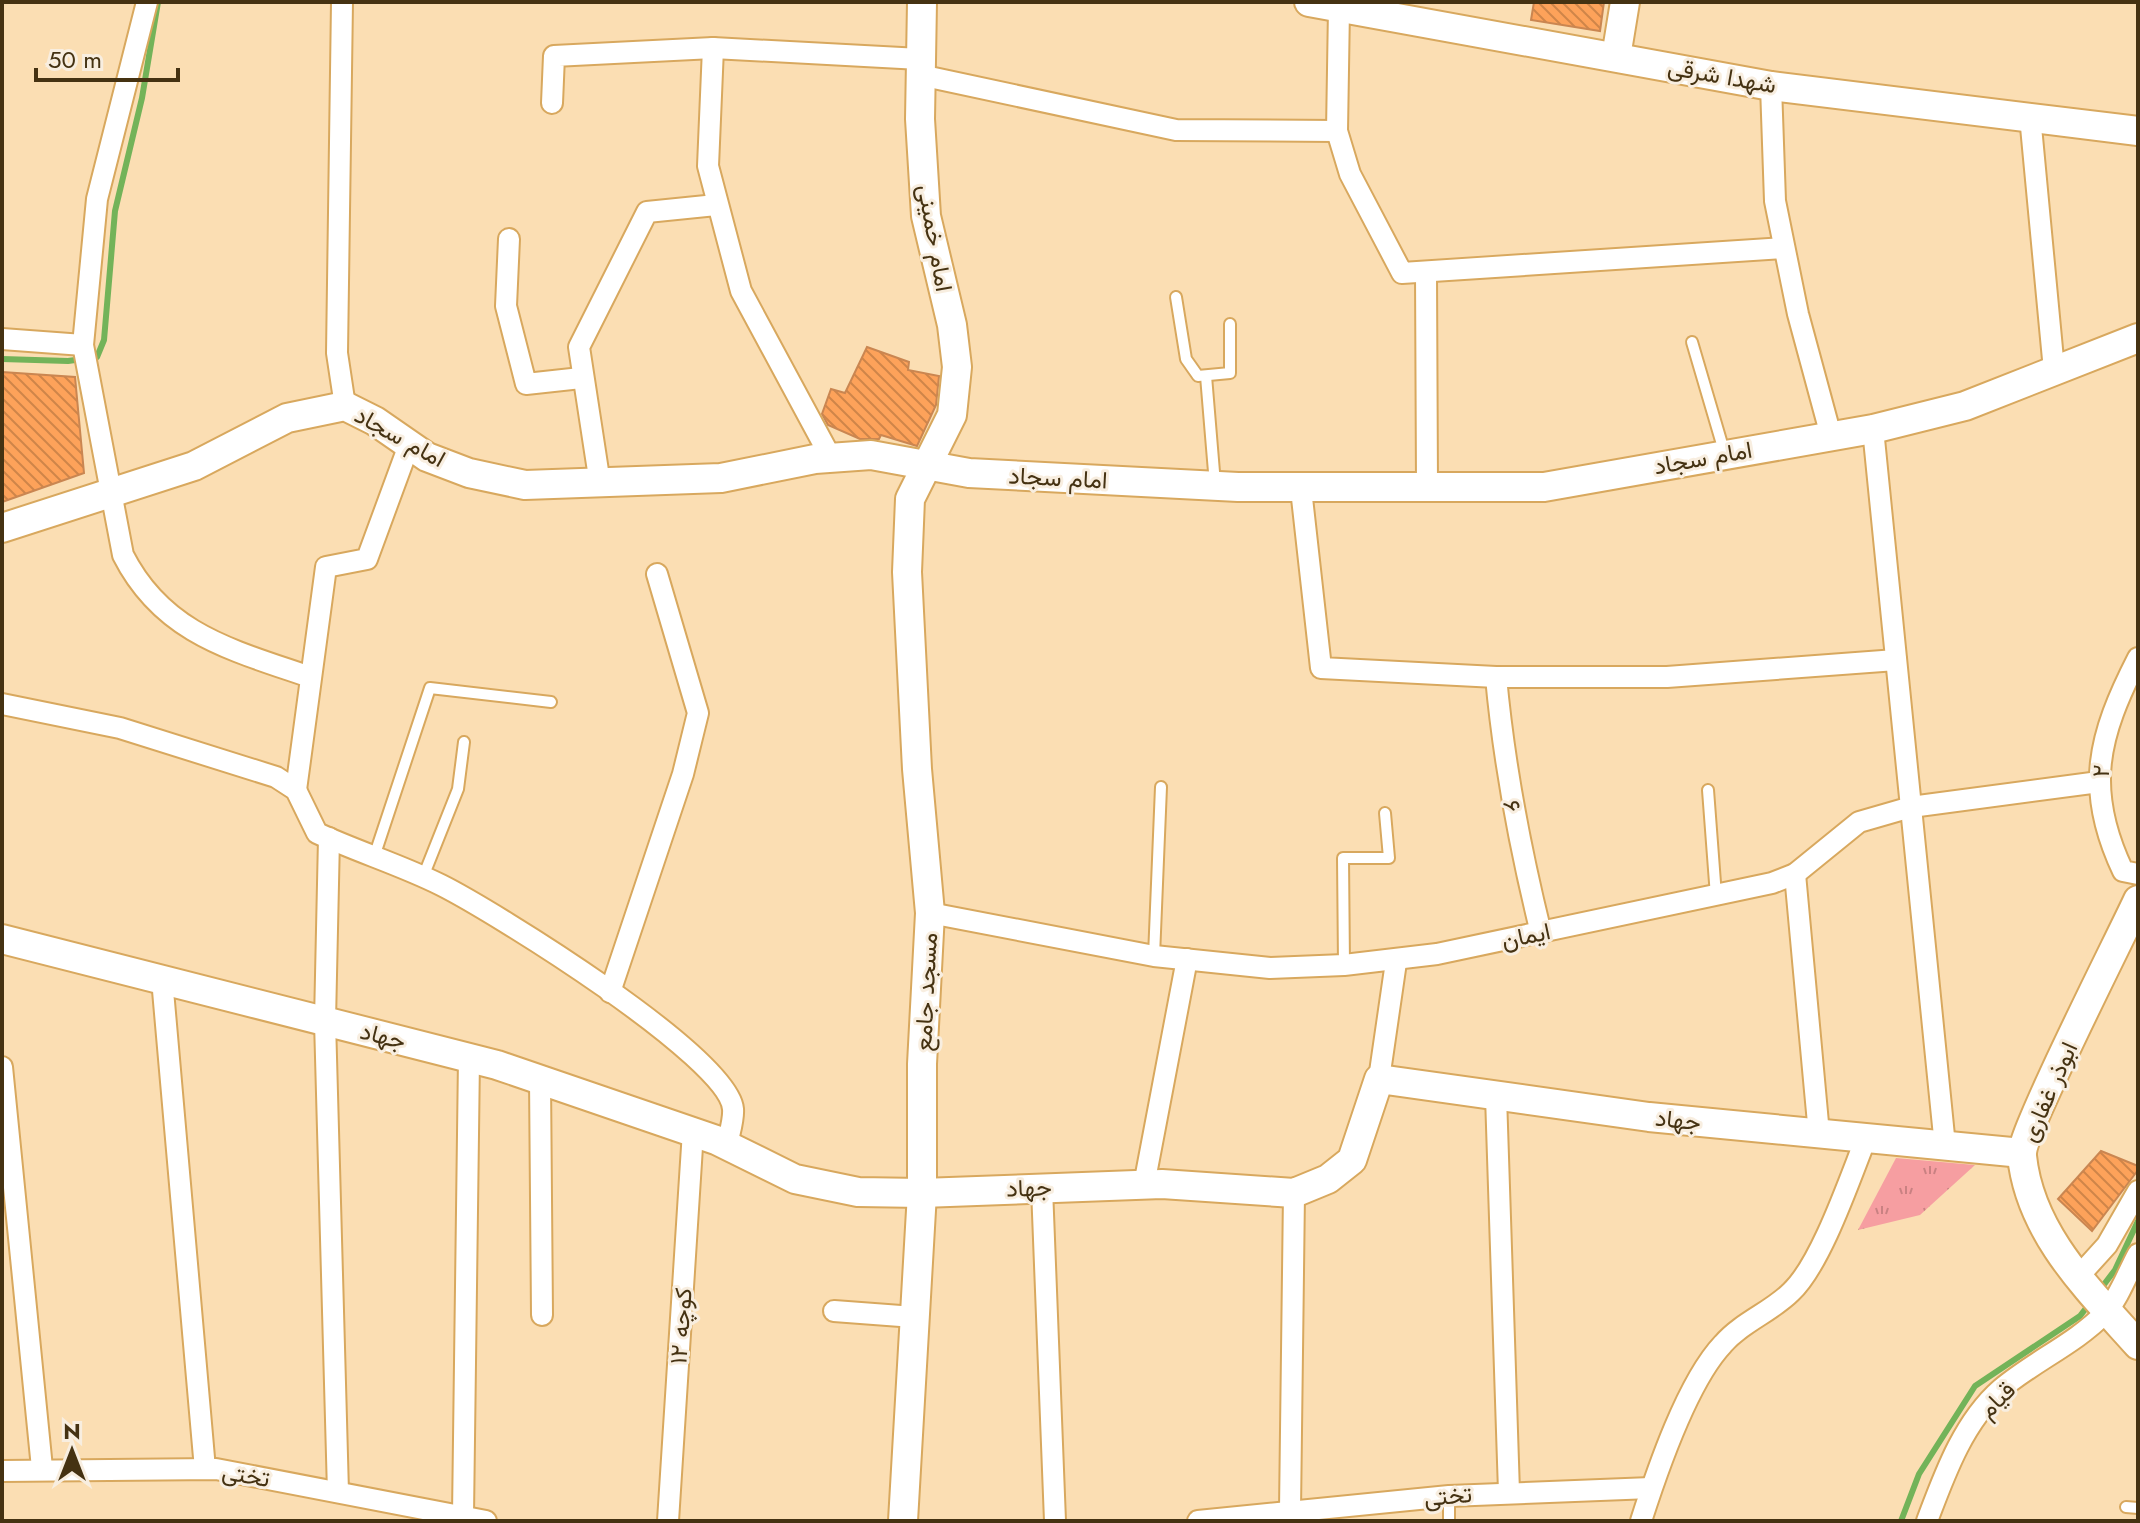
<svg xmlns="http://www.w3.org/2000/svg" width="2140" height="1523" font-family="Jost,Vazirmatn,sans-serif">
<defs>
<pattern id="grass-tufts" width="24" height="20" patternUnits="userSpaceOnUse" patternTransform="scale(2)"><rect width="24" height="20" fill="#f69ea1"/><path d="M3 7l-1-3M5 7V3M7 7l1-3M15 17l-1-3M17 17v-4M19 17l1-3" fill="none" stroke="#c98182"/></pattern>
<pattern id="building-back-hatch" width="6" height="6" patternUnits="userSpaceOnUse" patternTransform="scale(2)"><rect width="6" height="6" fill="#fda25a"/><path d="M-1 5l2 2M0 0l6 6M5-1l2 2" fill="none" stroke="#cf8549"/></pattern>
</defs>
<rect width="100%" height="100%" fill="#fbdeb3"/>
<path fill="url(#grass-tufts)" d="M1896 1158 1975 1165 1920 1215 1858 1230Z"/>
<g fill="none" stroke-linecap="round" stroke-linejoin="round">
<g stroke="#73b359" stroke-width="6">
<path d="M2 359 68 361 97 357 104 340 115 211 142 98 158 2"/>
<path d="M2099 1291 2115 1270 2138 1221"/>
<path d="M1901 1521 1919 1474 1975 1386 2080 1316 2090 1303"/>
</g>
</g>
<g fill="url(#building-back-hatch)" stroke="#ca8651" stroke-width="2">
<path d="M1534 2H1604L1600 31 1531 20Z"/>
<path d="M867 347 909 362 908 370 939 376 936 405 917 446 881 435 879 439H860L828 425 822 414 831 389 845 393Z"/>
<path d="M2 372 75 377 84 473 2 502Z"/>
<path d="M2101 1151 2138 1166V1170L2092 1231 2058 1199Z"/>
</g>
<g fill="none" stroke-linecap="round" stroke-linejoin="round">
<g stroke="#d8a85e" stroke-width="14">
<g id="lane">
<path d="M1176 297 1186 359 1198 376 1230 373V324"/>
<path d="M1692 342 1724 451"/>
<path d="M1206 376 1215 484"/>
<path d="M1708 790 1716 896"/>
<path d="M374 857 430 688 551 702"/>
<path d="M423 877 458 789 464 742"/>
<path d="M1154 956 1161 787"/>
<path d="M1344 965 1343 858H1389L1385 813"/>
<path d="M1449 1496V1521"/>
<path d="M2126 1507 2138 1508"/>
</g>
</g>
<g stroke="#d8a85e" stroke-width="24">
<g id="street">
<path d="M147 2 97 199 83 345 123 555C163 634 232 650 310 677"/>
<path d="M342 2 337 353 345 406"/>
<path d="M1339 8 1337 131 1350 174 1402 273 1784 248"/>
<path d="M713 48 708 166 741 291 831 458"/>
<path d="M920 75 1176 130 1337 131"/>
<path d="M1771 86 1775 201 1798 314 1831 436"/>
<path d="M552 103 554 56 713 48 920 59"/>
<path d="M2030 116 2054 370"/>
<path d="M509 239 506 306 526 384 581 378"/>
<path d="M1426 273 1427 486"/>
<path d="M2 339 83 345"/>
<path d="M1873 429 1945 1146"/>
<path d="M600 484 579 347 647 212 716 205"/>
<path d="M1301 489 1321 668 1496 677H1667L1896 660"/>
<path d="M2138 658C2098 736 2084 789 2123 871L2138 874"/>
<path d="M1496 677C1504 765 1520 848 1541 933"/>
<path d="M2 704 120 728 276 777 296 790 317 833C358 852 401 865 441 885 493 911 729 1057 733 1109 734 1120 729 1134 727 1145"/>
<path d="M296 790 326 567 367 559 409 445"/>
<path d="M329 838 325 1021 338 1492"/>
<path d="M1795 874 1819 1134"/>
<path d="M930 913 1154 956 1270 968 1344 965 1437 954 1772 883 1795 874 1859 822 1911 807 2099 782"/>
<path d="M162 979 205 1469"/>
<path d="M610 992 683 774 698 713 657 574"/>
<path d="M2 1067 42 1468"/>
<path d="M540 1079 542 1315"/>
<path d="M1379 1079 1396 962"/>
<path d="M1496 1096 1509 1492"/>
<path d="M1144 1185 1187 959"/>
<path d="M1042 1188 1055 1521"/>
<path d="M2078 1277 2107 1245 2138 1191"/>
<path d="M834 1311 914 1317"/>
<path d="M2 1471 216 1469 486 1521"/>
<path d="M1290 1510 1294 1193"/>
<path d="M463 1515 469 1058"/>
<path d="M668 1521 693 1131"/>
<path d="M1198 1521 1449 1496 1651 1488"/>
<path d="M1641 1521C1657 1471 1687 1382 1723 1344 1742 1322 1771 1312 1791 1292 1821 1264 1850 1178 1866 1138"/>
<path d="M1927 1521C1944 1476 1963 1422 2001 1389 2034 1361 2075 1344 2105 1313 2119 1298 2128 1272 2138 1254"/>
</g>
</g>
<g stroke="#d8a85e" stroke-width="32">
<g id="secondary">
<path d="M1309 2 1771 86 2138 131"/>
<path d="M1616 57 1625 2"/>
<path d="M2 528 194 466 287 418 345 406 375 421 427 457 469 473 525 485 721 478 815 459 871 455 969 473 1238 487H1544L1873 429 1965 406 2138 338"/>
<path d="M2138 900C2122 935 2020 1135 2022 1156 2030 1234 2089 1290 2138 1345"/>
<path d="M2 939 497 1065 716 1140 795 1179 858 1192 922 1193 1162 1184 1294 1193 1328 1179 1352 1160 1379 1079 1649 1117 2022 1153"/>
<path d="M903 1521 922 1193V1064L930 913 917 769 907 572 910 499 952 415 957 367 952 325 926 216 920 119 922 2"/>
</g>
</g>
<use href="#lane" stroke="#fff" stroke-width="10"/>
<use href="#street" stroke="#fff" stroke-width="20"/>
<use href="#secondary" stroke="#fff" stroke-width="28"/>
</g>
<g text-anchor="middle" stroke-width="6" stroke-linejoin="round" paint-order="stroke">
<g font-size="24" fill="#453212" stroke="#f8eee0">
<text transform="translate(1722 76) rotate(10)" y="8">شهدا شرقی</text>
<text transform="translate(935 238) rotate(80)" y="8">امام خمینی</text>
<text transform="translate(400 437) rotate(29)" y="8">امام سجاد</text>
<text transform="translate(1703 458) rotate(-10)" y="8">امام سجاد</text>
<text transform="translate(1058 478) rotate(3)" y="8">امام سجاد</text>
<text transform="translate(2101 771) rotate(-87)" y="8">۲</text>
<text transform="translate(1512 806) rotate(80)" y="8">۶</text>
<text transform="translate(1526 936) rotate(-12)" y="8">ایمان</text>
<text transform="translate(926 992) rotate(-87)" y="8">مسجد جامع</text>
<text transform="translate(383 1036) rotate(14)" y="8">جهاد</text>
<text transform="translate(2049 1092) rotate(-66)" y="8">ابوذر غفاری</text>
<text transform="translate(1678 1120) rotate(6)" y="8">جهاد</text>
<text transform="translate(1029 1188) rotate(-2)" y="8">جهاد</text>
<text transform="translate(681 1326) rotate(-86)" y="8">کوچه ۱۲</text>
<text transform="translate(1997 1400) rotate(-45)" y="8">قیام</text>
<text transform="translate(246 1475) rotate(10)" y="8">تختی</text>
<text transform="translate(1448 1496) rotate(-5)" y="8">تختی</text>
</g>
</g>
<rect width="2140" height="1523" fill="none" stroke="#453212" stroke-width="8"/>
<g transform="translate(72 1451)" stroke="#f8eee0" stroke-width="6" paint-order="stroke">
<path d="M0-6L14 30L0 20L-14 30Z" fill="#453212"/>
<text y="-12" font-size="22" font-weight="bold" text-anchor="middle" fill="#453212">N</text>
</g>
<path d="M36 68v12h142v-12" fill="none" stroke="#453212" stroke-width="4"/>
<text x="48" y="68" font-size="24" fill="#453212" stroke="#f8eee0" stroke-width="6" paint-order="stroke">50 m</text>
</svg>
